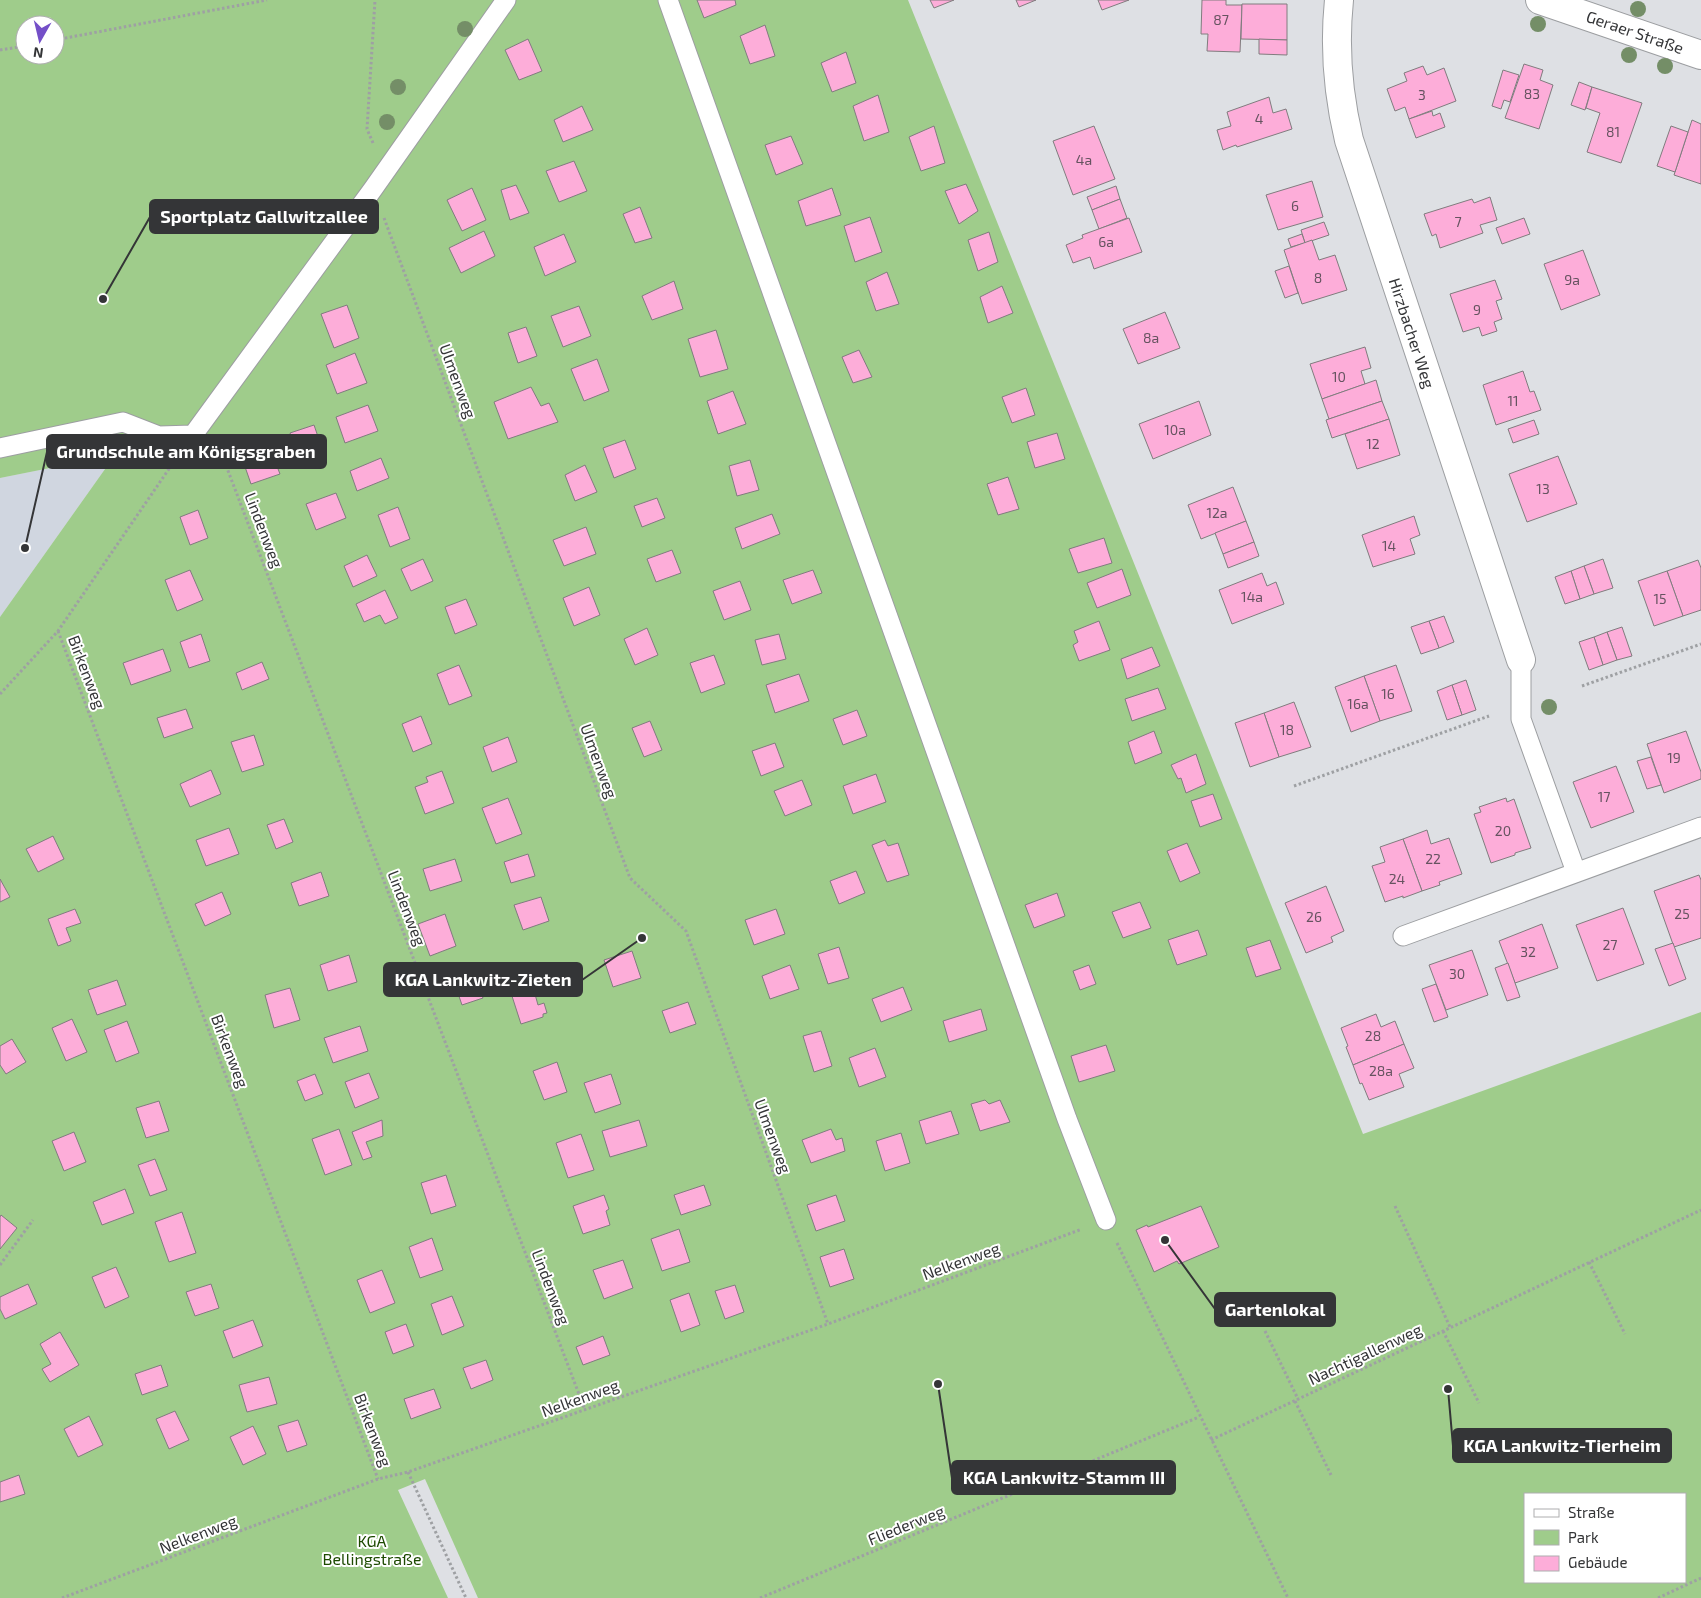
<svg xmlns="http://www.w3.org/2000/svg" width="1701" height="1598" font-family="'Exo 2',sans-serif">
<rect width="100%" height="100%" fill="#dee0e4"/>
<path fill="#d0d6e0" d="M115 455 0 617V478Z"/>
<path fill="#9fcc8b" fill-rule="evenodd" d="M0 0H908L1363 1134 1701 1012V1598H478L425 1479 398 1490 448 1598H0V617L115 455 0 478ZM25 25H55V55H25ZM1525 1494H1685V1582H1525Z"/>
<g fill="#fdadd9" stroke="#807c7e">
<path d="M697 0H735L736 5 704 18Z"/>
<path d="M930 0H954L934 8Z"/>
<path d="M1016 0H1036L1019 7Z"/>
<path d="M1098 0H1129L1102 10Z"/>
<path d="M1202 0H1226V5H1242L1240 52 1207 51 1208 34H1201Z"/>
<path d="M1242 4H1287V40L1241 39Z"/>
<path d="M765 25 775 56 750 64 740 36Z"/>
<path d="M528 39 542 71 519 80 505 50Z"/>
<path d="M1259 39 1287 40V55L1259 54Z"/>
<path d="M846 52 856 83 832 92 821 63Z"/>
<path d="M1524 64 1543 70 1540 80 1553 85 1539 129 1505 118Z"/>
<path d="M1423 66 1427 75 1444 68 1456 101 1409 119 1405 107 1395 111 1387 89 1407 81 1404 73Z"/>
<path d="M1503 70 1519 75 1510 102 1504 100 1501 109 1492 106Z"/>
<path d="M1579 82 1592 87 1585 110 1571 105Z"/>
<path d="M1592 87 1642 103 1621 163 1587 152 1600 113 1586 108Z"/>
<path d="M878 95 889 132 864 141 853 106Z"/>
<path d="M1269 97 1273 113 1286 109 1292 129 1237 147 1236 145 1223 150 1217 130 1231 126 1227 112Z"/>
<path d="M582 106 593 130 563 142 554 120Z"/>
<path d="M1432 111 1433 116 1440 113 1445 127 1416 138 1409 119Z"/>
<path d="M1692 120 1701 124V184L1674 175Z"/>
<path d="M934 126 945 163 921 171 909 137Z"/>
<path d="M1094 126 1115 179 1073 195 1053 141Z"/>
<path d="M1671 126 1688 132 1675 172 1657 166Z"/>
<path d="M791 136 803 164 776 175 765 145Z"/>
<path d="M574 161 587 191 559 202 546 171Z"/>
<path d="M1312 181 1323 217 1278 230 1266 195Z"/>
<path d="M966 184 978 211 959 224 945 191Z"/>
<path d="M516 185 529 213 510 220 501 190Z"/>
<path d="M1116 186 1120 199 1092 210 1087 197Z"/>
<path d="M472 188 486 220 462 231 447 200Z"/>
<path d="M832 188 841 215 806 226 798 201Z"/>
<path d="M1490 197 1497 220 1480 225 1483 233 1440 248 1436 234 1432 236 1424 214 1472 199 1474 203Z"/>
<path d="M1120 199 1127 218 1099 229 1092 210Z"/>
<path d="M640 207 652 238 635 243 623 214Z"/>
<path d="M870 217 882 252 855 262 844 226Z"/>
<path d="M1129 218 1142 252 1094 269 1090 257 1073 263 1066 245 1083 238 1082 235Z"/>
<path d="M1524 218 1530 234 1502 244 1496 228Z"/>
<path d="M1324 222 1329 235 1305 243 1301 230Z"/>
<path d="M484 231 495 256 461 273 449 248Z"/>
<path d="M989 232 998 262 978 271 968 240Z"/>
<path d="M564 234 576 262 545 276 534 247Z"/>
<path d="M1302 234 1305 243 1291 247 1288 239Z"/>
<path d="M1312 240 1319 260 1335 255 1347 290 1302 304 1284 250Z"/>
<path d="M1583 250 1600 295 1561 310 1544 264Z"/>
<path d="M1289 266 1298 293 1285 298 1275 271Z"/>
<path d="M887 272 899 304 876 311 866 282Z"/>
<path d="M1495 280 1502 299 1496 301 1502 319 1494 322 1497 331 1482 336 1479 327 1463 332 1450 294Z"/>
<path d="M674 281 683 309 652 320 642 296Z"/>
<path d="M1002 286 1013 313 988 323 980 297Z"/>
<path d="M347 305 359 338 334 348 321 314Z"/>
<path d="M579 306 591 336 563 347 551 316Z"/>
<path d="M1165 312 1180 348 1138 364 1123 329Z"/>
<path d="M526 327 537 356 518 363 508 333Z"/>
<path d="M716 330 728 369 700 377 688 339Z"/>
<path d="M1365 347 1371 368 1361 371 1365 384 1322 399 1310 364Z"/>
<path d="M859 350 872 377 853 383 842 357Z"/>
<path d="M355 353 367 383 337 394 326 365Z"/>
<path d="M597 359 609 391 584 401 571 369Z"/>
<path d="M1523 371 1530 392 1534 391 1541 410 1496 425 1483 385Z"/>
<path d="M1376 380 1382 401 1329 419 1322 399Z"/>
<path d="M531 387 541 406 549 403 558 422 508 439 494 402Z"/>
<path d="M1026 388 1035 415 1012 423 1002 397Z"/>
<path d="M733 391 746 424 718 434 707 401Z"/>
<path d="M1199 401 1211 435 1153 459 1139 424Z"/>
<path d="M1382 401 1389 419 1332 438 1326 420Z"/>
<path d="M368 405 378 431 345 443 336 417Z"/>
<path d="M1389 419 1400 455 1357 469 1345 434Z"/>
<path d="M1534 420 1539 434 1513 443 1508 429Z"/>
<path d="M314 425 325 457 301 465 290 433Z"/>
<path d="M1057 433 1065 459 1035 468 1027 442Z"/>
<path d="M625 440 636 469 614 478 603 448Z"/>
<path d="M271 451 280 474 251 484 243 461Z"/>
<path d="M1558 456 1577 504 1527 522 1509 474Z"/>
<path d="M381 458 389 478 357 491 350 471Z"/>
<path d="M750 460 759 490 737 496 729 466Z"/>
<path d="M585 465 597 492 575 501 565 475Z"/>
<path d="M1008 477 1019 509 998 515 987 484Z"/>
<path d="M1233 487 1246 521 1201 539 1188 505Z"/>
<path d="M336 493 346 518 316 530 306 504Z"/>
<path d="M657 498 665 518 642 527 634 506Z"/>
<path d="M398 507 410 539 390 547 378 515Z"/>
<path d="M198 510 208 538 190 545 180 517Z"/>
<path d="M772 514 780 534 742 549 735 528Z"/>
<path d="M1414 516 1420 535 1410 539 1415 554 1373 567 1362 535Z"/>
<path d="M1246 521 1254 542 1223 554 1215 533Z"/>
<path d="M586 527 596 554 564 566 553 540Z"/>
<path d="M1104 538 1112 563 1078 573 1069 549Z"/>
<path d="M1254 542 1259 556 1228 568 1223 554Z"/>
<path d="M672 550 681 573 656 582 647 559Z"/>
<path d="M367 555 377 576 353 587 344 566Z"/>
<path d="M423 559 433 581 411 591 401 569Z"/>
<path d="M1603 559 1613 588 1594 594 1584 566Z"/>
<path d="M1698 560 1701 568V610L1683 616 1667 571Z"/>
<path d="M1584 566 1594 594 1580 599 1571 571Z"/>
<path d="M1122 569 1131 595 1097 608 1087 583Z"/>
<path d="M190 570 203 600 177 611 165 580Z"/>
<path d="M813 570 822 593 792 604 783 580Z"/>
<path d="M1571 571 1580 599 1565 604 1555 577Z"/>
<path d="M1667 571 1683 616 1654 626 1638 581Z"/>
<path d="M1262 573 1267 586 1276 582 1284 604 1232 624 1219 590Z"/>
<path d="M740 581 751 610 724 620 713 591Z"/>
<path d="M589 587 600 615 574 626 563 598Z"/>
<path d="M385 590 398 618 385 624 380 615 364 622 356 604Z"/>
<path d="M466 599 477 625 455 634 445 607Z"/>
<path d="M1444 616 1454 642 1439 648 1429 621Z"/>
<path d="M1099 621 1110 650 1079 661 1073 645 1078 642 1074 631Z"/>
<path d="M1429 621 1439 648 1421 654 1411 627Z"/>
<path d="M1622 627 1632 656 1617 660 1607 632Z"/>
<path d="M647 628 658 655 635 665 624 639Z"/>
<path d="M1607 632 1617 660 1603 665 1594 637Z"/>
<path d="M201 634 210 661 189 668 180 642Z"/>
<path d="M779 634 786 659 762 665 755 640Z"/>
<path d="M1594 637 1603 665 1589 670 1579 642Z"/>
<path d="M1152 647 1160 666 1127 679 1121 659Z"/>
<path d="M163 649 171 671 131 685 123 663Z"/>
<path d="M714 655 725 684 701 693 690 663Z"/>
<path d="M262 662 269 679 242 690 236 673Z"/>
<path d="M459 665 472 696 449 705 437 674Z"/>
<path d="M1396 665 1412 711 1380 721 1364 676Z"/>
<path d="M799 674 809 701 775 713 766 685Z"/>
<path d="M1364 676 1380 721 1351 732 1335 687Z"/>
<path d="M1466 680 1476 710 1462 715 1452 685Z"/>
<path d="M1452 685 1462 715 1447 720 1437 691Z"/>
<path d="M1158 688 1166 709 1132 721 1125 699Z"/>
<path d="M1294 702 1311 747 1279 757 1264 713Z"/>
<path d="M186 709 193 728 164 738 157 718Z"/>
<path d="M857 710 867 736 843 745 833 719Z"/>
<path d="M1264 713 1279 757 1250 767 1235 723Z"/>
<path d="M421 716 432 744 413 752 402 724Z"/>
<path d="M650 721 662 750 644 757 632 728Z"/>
<path d="M1154 731 1162 753 1135 764 1128 742Z"/>
<path d="M1686 731 1701 772V779L1664 793 1647 744Z"/>
<path d="M254 735 264 765 242 772 231 742Z"/>
<path d="M508 737 517 762 492 772 483 747Z"/>
<path d="M775 743 784 767 761 776 752 751Z"/>
<path d="M1196 754 1206 784 1186 793 1181 778 1178 779 1171 765Z"/>
<path d="M1651 757 1661 785 1647 789 1637 761Z"/>
<path d="M1616 766 1634 812 1591 828 1573 782Z"/>
<path d="M211 770 221 794 190 807 180 784Z"/>
<path d="M442 771 454 803 425 814 415 787 428 782 426 777Z"/>
<path d="M876 774 886 802 853 814 843 786Z"/>
<path d="M802 780 812 805 785 816 774 791Z"/>
<path d="M1213 794 1222 819 1200 827 1191 801Z"/>
<path d="M508 798 522 834 496 844 482 808Z"/>
<path d="M1506 798 1507 802 1514 799 1531 848 1515 853V855L1491 863 1474 814 1481 812 1479 807Z"/>
<path d="M284 819 293 842 276 849 267 825Z"/>
<path d="M229 828 239 854 206 866 196 840Z"/>
<path d="M1427 830 1431 844 1449 838 1462 874 1439 882 1440 885 1422 891 1403 839Z"/>
<path d="M53 836 64 859 38 872 26 849Z"/>
<path d="M1403 839 1422 891 1403 898V896L1385 902 1372 866 1385 862 1380 847Z"/>
<path d="M885 840 888 846 898 843 909 875 887 882 872 845Z"/>
<path d="M1187 843 1200 873 1180 882 1167 851Z"/>
<path d="M528 854 535 876 511 883 504 862Z"/>
<path d="M455 859 462 881 430 891 423 869Z"/>
<path d="M856 871 865 893 839 904 830 881Z"/>
<path d="M321 872 329 896 299 906 291 883Z"/>
<path d="M1699 875 1701 880V938L1674 947 1654 891Z"/>
<path d="M0 879 10 897 0 902Z"/>
<path d="M1326 886 1344 931 1331 937 1333 942 1306 953 1285 903Z"/>
<path d="M222 892 231 914 205 926 195 904Z"/>
<path d="M1057 893 1065 916 1034 928 1025 905Z"/>
<path d="M541 897 549 921 523 930 514 905Z"/>
<path d="M1140 902 1151 928 1123 938 1112 912Z"/>
<path d="M1623 908 1644 964 1597 981 1576 925Z"/>
<path d="M75 909 81 923 66 928 71 941 58 946 48 919Z"/>
<path d="M776 909 785 934 754 945 745 920Z"/>
<path d="M445 914 456 946 430 956 418 924Z"/>
<path d="M1542 924 1558 968 1515 983 1499 941Z"/>
<path d="M1198 930 1207 955 1177 965 1168 940Z"/>
<path d="M1270 940 1281 969 1256 977 1246 948Z"/>
<path d="M1673 943 1686 979 1669 986 1655 949Z"/>
<path d="M839 947 849 978 828 984 818 954Z"/>
<path d="M1472 950 1488 995 1446 1010 1429 965Z"/>
<path d="M632 951 641 978 613 987 604 960Z"/>
<path d="M349 955 357 982 328 991 320 965Z"/>
<path d="M1508 963 1520 997 1507 1001 1495 968Z"/>
<path d="M790 965 799 989 770 999 762 976Z"/>
<path d="M1089 965 1096 984 1080 990 1073 971Z"/>
<path d="M474 975 483 998 462 1005 454 982Z"/>
<path d="M117 980 126 1005 97 1015 88 990Z"/>
<path d="M1436 984 1448 1017 1434 1022 1422 989Z"/>
<path d="M533 987 538 1005 544 1003 547 1013 543 1014V1017L521 1024 511 993Z"/>
<path d="M903 987 912 1010 881 1022 872 999Z"/>
<path d="M290 988 300 1020 274 1028 265 995Z"/>
<path d="M688 1002 696 1024 670 1033 662 1011Z"/>
<path d="M981 1009 987 1030 949 1042 943 1021Z"/>
<path d="M1376 1014 1381 1027 1395 1021 1404 1044 1353 1065 1346 1047 1348 1046 1341 1028Z"/>
<path d="M72 1019 87 1052 66 1061 52 1028Z"/>
<path d="M127 1021 139 1053 116 1062 104 1030Z"/>
<path d="M360 1026 368 1051 333 1063 324 1038Z"/>
<path d="M821 1031 832 1066 814 1072 803 1036Z"/>
<path d="M12 1039 26 1062 6 1074 0 1065V1046Z"/>
<path d="M1404 1044 1414 1068 1399 1074 1404 1087 1369 1100 1362 1083 1360 1084 1353 1065Z"/>
<path d="M1106 1045 1115 1071 1079 1082 1071 1056Z"/>
<path d="M875 1048 886 1077 859 1087 849 1058Z"/>
<path d="M557 1062 567 1092 544 1100 533 1071Z"/>
<path d="M369 1073 379 1098 355 1108 345 1082Z"/>
<path d="M315 1074 323 1094 305 1101 297 1081Z"/>
<path d="M611 1074 621 1104 595 1113 584 1083Z"/>
<path d="M985 1100 989 1104 1000 1100 1010 1122 980 1131 971 1104Z"/>
<path d="M159 1101 169 1131 146 1138 136 1108Z"/>
<path d="M951 1111 959 1134 926 1144 919 1121Z"/>
<path d="M382 1120 383 1136 366 1142 372 1157 363 1160 352 1132Z"/>
<path d="M639 1120 647 1146 610 1157 602 1131Z"/>
<path d="M339 1129 352 1165 325 1175 312 1139Z"/>
<path d="M831 1129 836 1140 842 1138 845 1151 811 1163 802 1140Z"/>
<path d="M74 1132 86 1162 64 1171 52 1141Z"/>
<path d="M901 1133 910 1163 885 1171 876 1141Z"/>
<path d="M581 1134 594 1170 568 1178 556 1143Z"/>
<path d="M155 1159 167 1190 150 1196 138 1165Z"/>
<path d="M446 1175 456 1206 431 1214 421 1183Z"/>
<path d="M704 1185 711 1205 681 1215 674 1195Z"/>
<path d="M125 1189 134 1213 102 1225 93 1202Z"/>
<path d="M604 1195 609 1209 606 1211 610 1225 583 1234 573 1206Z"/>
<path d="M836 1195 845 1221 816 1231 807 1205Z"/>
<path d="M1201 1206 1219 1247 1179 1264 1177 1261 1154 1272 1136 1230 1147 1225 1148 1227Z"/>
<path d="M182 1212 196 1253 169 1262 155 1222Z"/>
<path d="M1 1215 17 1228 0 1249V1217Z"/>
<path d="M679 1229 690 1262 662 1271 651 1239Z"/>
<path d="M432 1238 443 1270 420 1278 409 1247Z"/>
<path d="M844 1249 854 1279 830 1287 820 1257Z"/>
<path d="M623 1260 633 1288 604 1299 593 1270Z"/>
<path d="M116 1267 129 1297 105 1308 92 1277Z"/>
<path d="M382 1270 395 1303 370 1313 357 1280Z"/>
<path d="M28 1284 37 1304 5 1319 0 1309V1297Z"/>
<path d="M211 1284 219 1308 195 1316 186 1292Z"/>
<path d="M735 1285 744 1312 725 1319 715 1291Z"/>
<path d="M689 1293 700 1325 681 1332 670 1300Z"/>
<path d="M452 1296 464 1326 442 1335 431 1304Z"/>
<path d="M253 1320 263 1346 233 1358 223 1331Z"/>
<path d="M406 1324 414 1346 393 1354 385 1332Z"/>
<path d="M60 1332 79 1365 50 1382 42 1369 51 1364 40 1344Z"/>
<path d="M603 1336 610 1355 583 1365 576 1347Z"/>
<path d="M486 1360 493 1380 471 1389 463 1368Z"/>
<path d="M161 1365 168 1386 142 1395 135 1374Z"/>
<path d="M269 1377 277 1404 247 1412 239 1385Z"/>
<path d="M434 1389 441 1408 411 1419 404 1399Z"/>
<path d="M175 1411 189 1440 169 1449 156 1419Z"/>
<path d="M89 1416 103 1445 78 1457 64 1429Z"/>
<path d="M298 1420 307 1445 287 1452 278 1426Z"/>
<path d="M253 1426 266 1454 243 1465 230 1437Z"/>
<path d="M19 1475 25 1494 0 1502V1482Z"/>
</g>
<g fill="none" stroke-linecap="round" stroke-linejoin="round">
<g stroke="#9c9ea1" stroke-width="21">
<g id="service">
<path d="M668 0 1067 1119 1106 1220"/>
<path d="M0 448 123 422 159 436 193 435 373 189 506 0"/>
<path d="M1521 660V719L1576 872"/>
<path d="M1403 936 1701 827"/>
</g>
</g>
<g stroke="#9c9ea1" stroke-width="30">
<g id="minor">
<path d="M1339 0C1334 48 1338 94 1349 140L1521 660"/>
<path d="M1540 0 1701 55"/>
</g>
</g>
<g stroke="#9ea0a3" stroke-width="3" stroke-dasharray="2.5 2.5" stroke-linecap="butt">
<path d="M55 40 267 0"/>
<path d="M0 50 25 46"/>
<path d="M373 143 367 129 375 0"/>
<path d="M384 218 630 878 686 931 828 1324"/>
<path d="M219 447 585 1410"/>
<path d="M58 631 378 1479"/>
<path d="M1582 686 1701 644"/>
<path d="M0 694 58 631 173 463"/>
<path d="M1294 786 1489 716"/>
<path d="M1395 1206 1450 1327"/>
<path d="M1117 1243 1288 1598"/>
<path d="M1589 1262 1625 1334"/>
<path d="M0 1265 33 1220"/>
<path d="M1265 1331 1298 1399"/>
<path d="M1443 1331 1479 1403"/>
<path d="M1295 1401 1331 1475"/>
<path d="M1211 1440 1701 1210"/>
<path d="M408 1472 466 1598"/>
<path d="M62 1598 378 1479 408 1472 828 1324 1082 1229"/>
<path d="M760 1598 1199 1417"/>
<path d="M1658 1598 1701 1578"/>
</g>
<use href="#service" stroke="#fff" stroke-width="19"/>
<use href="#minor" stroke="#fff" stroke-width="28"/>
</g>
<g fill="#748e67">
<circle cx="1638" cy="9" r="8"/>
<circle cx="1538" cy="24" r="8"/>
<circle cx="465" cy="29" r="8"/>
<circle cx="1629" cy="55" r="8"/>
<circle cx="1665" cy="66" r="8"/>
<circle cx="398" cy="87" r="8"/>
<circle cx="387" cy="122" r="8"/>
<circle cx="1549" cy="707" r="8"/>
</g>
<g text-anchor="middle" stroke-width="4" stroke-linejoin="round" paint-order="stroke">
<g font-size="14" fill="#665360">
<text x="1221" y="25">87</text>
<text x="1532" y="99">83</text>
<text x="1422" y="100">3</text>
<text x="1259" y="124">4</text>
<text x="1613" y="137">81</text>
<text x="1084" y="165">4a</text>
<text x="1295" y="211">6</text>
<text x="1458" y="227">7</text>
<text x="1106" y="247">6a</text>
<text x="1318" y="283">8</text>
<text x="1572" y="285">9a</text>
<text x="1477" y="315">9</text>
<text x="1151" y="343">8a</text>
<text x="1339" y="382">10</text>
<text x="1513" y="406">11</text>
<text x="1175" y="435">10a</text>
<text x="1373" y="449">12</text>
<text x="1543" y="494">13</text>
<text x="1217" y="518">12a</text>
<text x="1389" y="551">14</text>
<text x="1252" y="602">14a</text>
<text x="1660" y="604">15</text>
<text x="1388" y="699">16</text>
<text x="1358" y="709">16a</text>
<text x="1287" y="735">18</text>
<text x="1674" y="763">19</text>
<text x="1604" y="802">17</text>
<text x="1503" y="836">20</text>
<text x="1433" y="864">22</text>
<text x="1397" y="884">24</text>
<text x="1682" y="919">25</text>
<text x="1314" y="922">26</text>
<text x="1610" y="950">27</text>
<text x="1528" y="957">32</text>
<text x="1457" y="979">30</text>
<text x="1373" y="1041">28</text>
<text x="1381" y="1076">28a</text>
</g>
<g font-size="16" fill="#343537" stroke="#fff">
<text transform="translate(1635 32) rotate(19)" y="6">Geraer Straße</text>
<text transform="translate(1412 333) rotate(72)" y="6">Hirzbacher Weg</text>
<text transform="translate(458 381) rotate(70)" y="6">Ulmenweg</text>
<text transform="translate(264 530) rotate(69)" y="6">Lindenweg</text>
<text transform="translate(87 672) rotate(69)" y="6">Birkenweg</text>
<text transform="translate(599 761) rotate(70)" y="6">Ulmenweg</text>
<text transform="translate(407 908) rotate(69)" y="6">Lindenweg</text>
<text transform="translate(230 1051) rotate(69)" y="6">Birkenweg</text>
<text transform="translate(773 1136) rotate(70)" y="6">Ulmenweg</text>
<text transform="translate(961 1261) rotate(-20)" y="6">Nelkenweg</text>
<text transform="translate(551 1287) rotate(69)" y="6">Lindenweg</text>
<text transform="translate(1365 1354) rotate(-25)" y="6">Nachtigallenweg</text>
<text transform="translate(580 1398) rotate(-20)" y="6">Nelkenweg</text>
<text transform="translate(373 1430) rotate(69)" y="6">Birkenweg</text>
<text transform="translate(906 1525) rotate(-22)" y="6">Fliederweg</text>
<text transform="translate(198 1534) rotate(-21)" y="6">Nelkenweg</text>
</g>
<g font-size="16" fill="#1d4a00" stroke="#fff">
<text x="372" y="1547">KGA<tspan x="372" dy="18">Bellingstraße</tspan></text>
</g>
</g>
<path fill="none" stroke="#343537" stroke-width="2" d="M103 299L150 217M25 548L47 452M642 938L582 980M1165 1240L1215 1309M1448 1389L1453 1446M938 1384L952 1478"/>
<g fill="#343537" stroke="#fff" stroke-width="2">
<circle cx="103" cy="299" r="5"/>
<circle cx="25" cy="548" r="5"/>
<circle cx="642" cy="938" r="5"/>
<circle cx="1165" cy="1240" r="5"/>
<circle cx="1448" cy="1389" r="5"/>
<circle cx="938" cy="1384" r="5"/>
</g>
<g fill="#343537" stroke="#343537" stroke-width="2">
<rect x="150" y="200" width="228" height="33" rx="5"/>
<rect x="47" y="435" width="279" height="33" rx="5"/>
<rect x="384" y="963" width="198" height="33" rx="5"/>
<rect x="1215" y="1293" width="120" height="33" rx="5"/>
<rect x="1453" y="1429" width="218" height="33" rx="5"/>
<rect x="952" y="1461" width="223" height="33" rx="5"/>
</g>
<g font-size="18" text-anchor="middle" font-weight="bold" fill="#fff">
<text x="264" y="223">Sportplatz Gallwitzallee</text>
<text x="186" y="458">Grundschule am Königsgraben</text>
<text x="483" y="986">KGA Lankwitz-Zieten</text>
<text x="1275" y="1316">Gartenlokal</text>
<text x="1562" y="1452">KGA Lankwitz-Tierheim</text>
<text x="1064" y="1484">KGA Lankwitz-Stamm III</text>
</g>
<rect x="1524" y="1493" width="162" height="90" fill="#ffffff" stroke="#aeaeaf"/>
<rect x="1534" y="1509" width="25" height="8" fill="#ffffff" stroke="#aeaeaf"/>
<text x="1568" y="1518" font-size="15" fill="#343537">Straße</text>
<rect x="1534" y="1530" width="25" height="15" fill="#9fcc8b" stroke="#aeaeaf"/>
<text x="1568" y="1543" font-size="15" fill="#343537">Park</text>
<rect x="1534" y="1556" width="25" height="15" fill="#fdadd9" stroke="#aeaeaf"/>
<text x="1568" y="1568" font-size="15" fill="#343537">Gebäude</text>
<g transform="translate(40 40) rotate(188)"><circle r="24" fill="#ffffff" stroke="#aeaeaf"/>
<path d="M0-4L9 19L0 12L-9 19Z" fill="#744fc8"/>
<text y="-8" font-size="14" font-weight="bold" text-anchor="middle" fill="#343537">N</text>
</g>
</svg>
